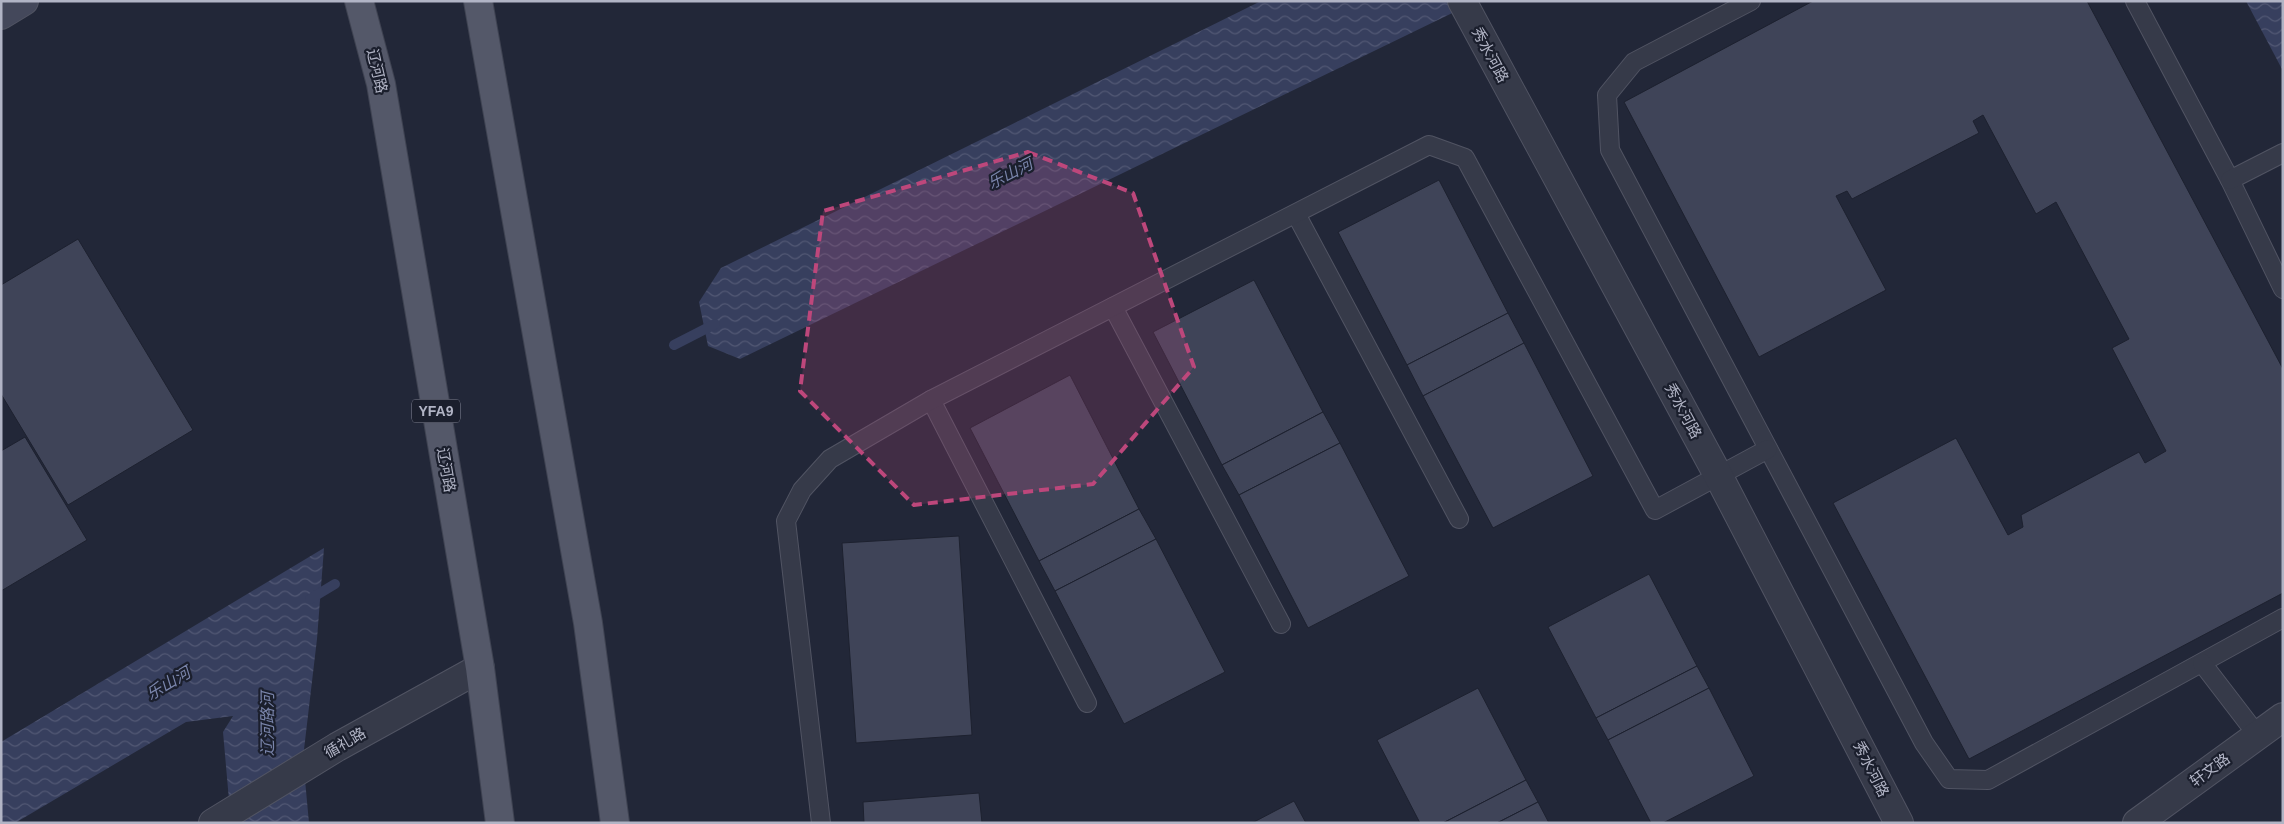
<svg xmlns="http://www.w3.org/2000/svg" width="2284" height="824" font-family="Arial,'Noto Sans SC',sans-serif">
<defs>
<pattern id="water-waves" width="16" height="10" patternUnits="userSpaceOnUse" patternTransform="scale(1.25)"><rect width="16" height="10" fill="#373f5e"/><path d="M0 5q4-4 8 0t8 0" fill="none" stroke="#525874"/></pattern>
</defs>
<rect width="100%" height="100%" fill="#222738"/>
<g fill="url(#water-waves)">
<path d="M1261 1H1477L740 359 708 346 699 302 721 268Z"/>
<path d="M2246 1H2283V71Z"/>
<path d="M324 548 317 639 303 758 309 823H231L223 732 233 716 186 722 15 823H1V742Z"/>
</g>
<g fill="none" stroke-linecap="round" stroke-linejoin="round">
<g stroke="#373f5e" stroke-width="10">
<path d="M674 345 715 324"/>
<path d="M310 599 335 584"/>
</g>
</g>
<g fill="#3f4458" stroke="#1d212f">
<path d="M1813 1H2087L2283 369V593L1969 759 1833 503 1956 438 2008 535 2023 527 2021 515 2139 452 2145 463 2166 451 2112 348 2129 339 2056 202 2036 214 1983 115 1973 121 1979 133 1852 199 1847 191 1836 196 1886 290 1759 357 1624 102Z"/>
<path d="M1439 180 1508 313 1407 365 1338 232Z"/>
<path d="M78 239 193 430 68 505 1 394V285Z"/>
<path d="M1254 280 1323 412 1222 465 1153 332Z"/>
<path d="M1508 313 1524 343 1423 396 1407 365Z"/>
<path d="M1524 343 1593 476 1493 528 1423 396Z"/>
<path d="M1070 375 1139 509 1039 561 970 428Z"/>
<path d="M1323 412 1340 443 1239 495 1222 465Z"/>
<path d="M25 437 87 540 1 591V451Z"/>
<path d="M1340 443 1409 576 1308 628 1239 495Z"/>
<path d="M1139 509 1156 539 1055 591 1039 561Z"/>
<path d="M959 536 972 735 856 743 842 543Z"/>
<path d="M1156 539 1225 672 1124 724 1055 591Z"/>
<path d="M1649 574 1697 666 1596 718 1548 627Z"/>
<path d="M1697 666 1709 688 1608 740 1596 718Z"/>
<path d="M1478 688 1526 780 1443 823H1420L1377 740Z"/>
<path d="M1709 688 1754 776 1663 823H1651L1608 740Z"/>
<path d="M1526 780 1538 802 1497 823H1443Z"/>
<path d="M979 793 982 823H864L863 802Z"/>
<path d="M1294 801 1306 823H1252Z"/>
<path d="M1538 802 1549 823H1497Z"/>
</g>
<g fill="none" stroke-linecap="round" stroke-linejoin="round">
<g stroke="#515463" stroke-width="20">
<g id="service">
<path d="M1751 1 1634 62 1607 95 1610 150 1924 743 1949 779 1988 780 2283 618"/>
<path d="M2135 1 2230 180 2283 289"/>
<path d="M2230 180 2283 153"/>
<path d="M1296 214 1459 519"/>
<path d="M1113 307 1281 624"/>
<path d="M931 400 1087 703"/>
<path d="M2202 663 2258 736"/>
<path d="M821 823 786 521 802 490 830 459 931 400 1429 145 1465 158 1655 510 1768 449"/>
</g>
</g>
<g stroke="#515463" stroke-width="30">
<path id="minor" d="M213 823 337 747 480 668"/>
</g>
<g stroke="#515463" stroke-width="30">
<g id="tertiary">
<path d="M1462 1 1718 475 1899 823"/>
<path d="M2137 823 2283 717"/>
</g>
</g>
<g stroke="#515463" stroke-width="30">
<path id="secondary" d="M1 15 24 1"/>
</g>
<g stroke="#3f4352" stroke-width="30">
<g id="primary">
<path d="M359 1 381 84 480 668 500 823"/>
<path d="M478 1 588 623 615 823"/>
</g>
</g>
<use href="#service" stroke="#363a49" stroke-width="18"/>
<use href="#minor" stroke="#363a49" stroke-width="28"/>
<use href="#tertiary" stroke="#363a49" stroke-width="28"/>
<use href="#secondary" stroke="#44485b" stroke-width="28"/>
<use href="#primary" stroke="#545869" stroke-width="28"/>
</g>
<path fill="#bd477b" fill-opacity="0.2" stroke="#bd477b" stroke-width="4" stroke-dasharray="10 6" stroke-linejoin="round" d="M1028 152 1133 193 1194 367 1093 484 914 505 800 391 823 211Z"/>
<g text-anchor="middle" stroke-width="4.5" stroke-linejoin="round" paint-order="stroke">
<rect fill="#1b1f2d" stroke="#848797" stroke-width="1" x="412" y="399.5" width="48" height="23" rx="4"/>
<g font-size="14" font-weight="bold" fill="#b1b4c5">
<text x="436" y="416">YFA9</text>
</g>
<g font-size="15" fill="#b1b4c5" stroke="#1b1f2d">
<text transform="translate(1490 55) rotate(62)" y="5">秀水河路</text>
<text transform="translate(377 71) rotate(77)" y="5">辽河路</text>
<text transform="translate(1683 411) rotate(62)" y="5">秀水河路</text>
<text transform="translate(446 470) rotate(80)" y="5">辽河路</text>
<text transform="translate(345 743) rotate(-30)" y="5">循礼路</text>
<text transform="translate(1871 769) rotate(63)" y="5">秀水河路</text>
<text transform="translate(2210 770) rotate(-36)" y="5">轩文路</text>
</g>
<g font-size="16" font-style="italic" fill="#7a85ab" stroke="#1b1f2d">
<text transform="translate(1010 173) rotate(-27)" y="6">乐山河</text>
<text transform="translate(168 683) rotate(-31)" y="6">乐山河</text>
<text transform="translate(267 724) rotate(-90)" y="6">辽河路河</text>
</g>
</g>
<rect width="2284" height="824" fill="none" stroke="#b1b4c5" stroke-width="5"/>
</svg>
